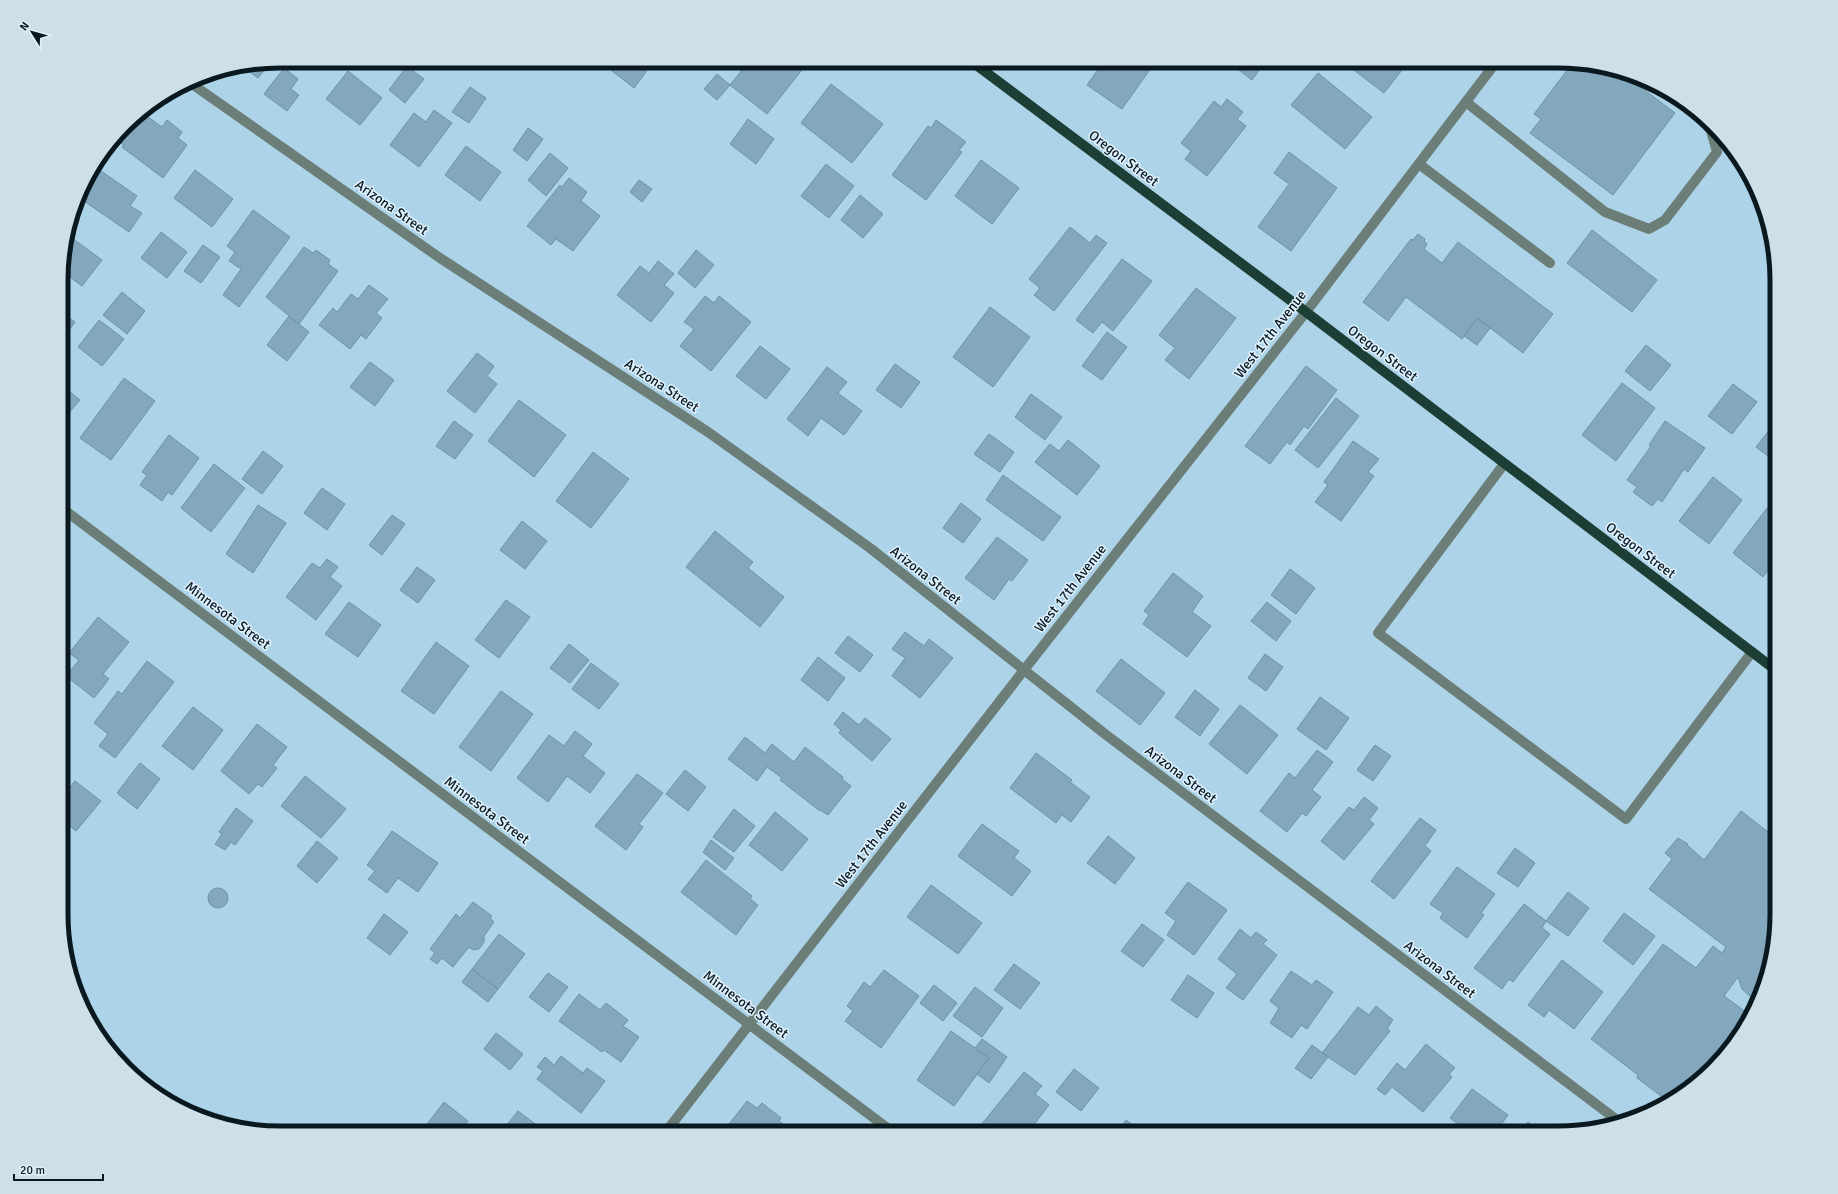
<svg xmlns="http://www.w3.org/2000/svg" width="1838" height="1194" font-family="Signika,sans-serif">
<rect width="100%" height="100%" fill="#add3e9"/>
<g fill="#83a8bd" stroke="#6e92a6">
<path d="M618 61H654L634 88 611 70Z"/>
<path d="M680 61H698L692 70Z"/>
<path d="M749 61H800L805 66 767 114 730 85Z"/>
<path d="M1104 61H1156L1122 109 1087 85Z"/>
<path d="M1227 61H1266L1252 80Z"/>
<path d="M1342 61H1409L1384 93Z"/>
<path d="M270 63 258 78 245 68Z"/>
<path d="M1582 64 1618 70 1675 113 1613 195 1530 133 1541 119 1534 114 1571 65 1577 70Z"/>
<path d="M407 66 424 79 405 103 389 90Z"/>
<path d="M284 68 298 79 291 89 299 95 287 111 264 94Z"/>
<path d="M348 71 382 98 360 125 326 99Z"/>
<path d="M1318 73 1372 117 1345 149 1291 105Z"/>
<path d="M717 74 730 85 717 100 704 89Z"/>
<path d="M831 84 883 124 852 163 801 123Z"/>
<path d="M470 87 486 98 469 123 452 112Z"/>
<path d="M1227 99 1243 112 1237 119 1246 126 1207 176 1185 159 1191 151 1181 143 1214 101 1221 107Z"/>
<path d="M434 110 452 123 419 167 390 145 414 113 426 122Z"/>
<path d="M141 112 162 127 167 120 182 132 178 138 187 145 163 178 122 147 124 145 117 141 136 115Z"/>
<path d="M748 119 774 139 756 164 730 144Z"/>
<path d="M936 120 966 142 959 150 962 152 926 200 892 175 928 126 931 128Z"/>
<path d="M528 128 543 139 527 161 513 150Z"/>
<path d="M466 146 501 172 480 201 445 175Z"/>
<path d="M1289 152 1337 188 1291 251 1258 227 1289 184 1274 173Z"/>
<path d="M550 153 568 168 546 196 528 180Z"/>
<path d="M981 160 1019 188 992 224 955 196Z"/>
<path d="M826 164 854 186 829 218 801 196Z"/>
<path d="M195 170 233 199 212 227 174 198Z"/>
<path d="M101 171 137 196 130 206 142 213 129 232 81 199Z"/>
<path d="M569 178 587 192 581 201 600 216 573 251 556 239 551 245 527 226 560 185 562 187Z"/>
<path d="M639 180 652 189 642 202 630 192Z"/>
<path d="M860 195 883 214 863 238 841 220Z"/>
<path d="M253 210 290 237 239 307 223 295 241 269 229 261 235 252 227 246Z"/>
<path d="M1070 227 1090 243 1096 235 1107 243 1054 311 1034 295 1040 288 1029 279Z"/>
<path d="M1592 230 1657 280 1632 312 1567 263Z"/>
<path d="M161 232 187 252 167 278 141 258Z"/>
<path d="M1418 234 1425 239 1424 241 1427 244 1424 249 1442 263 1458 242 1553 314 1523 353 1477 318 1462 339 1406 297 1388 321 1363 302 1411 239 1413 240Z"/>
<path d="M68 235 102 260 82 286 63 272V251Z"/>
<path d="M203 245 220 257 201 283 184 271Z"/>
<path d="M304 247 313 253 316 250 330 260 328 264 338 271 299 324 266 297Z"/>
<path d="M696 250 714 265 695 288 678 273Z"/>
<path d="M1122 259 1152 281 1113 331 1102 322 1093 333 1076 320Z"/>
<path d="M658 261 674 274 664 285 674 293 651 322 617 295 640 266 649 273Z"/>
<path d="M369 285 388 299 376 313 382 318 366 339 361 335 350 349 319 325 333 308 337 312 351 294 358 299Z"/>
<path d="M1196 288 1236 318 1189 379 1165 360 1175 348 1159 335Z"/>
<path d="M122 292 145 311 127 334 103 315Z"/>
<path d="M705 296 714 303 719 296 751 322 711 371 680 346 694 329 684 322Z"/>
<path d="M990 307 1030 337 993 387 953 357Z"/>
<path d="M63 313 75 322 63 339Z"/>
<path d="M289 316 309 332 287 361 267 345Z"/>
<path d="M1477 318 1490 328 1477 345 1464 336Z"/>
<path d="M99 320 124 339 102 366 78 347Z"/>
<path d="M1107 332 1127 347 1102 380 1082 366Z"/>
<path d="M1646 345 1671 365 1650 391 1625 371Z"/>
<path d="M760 346 790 369 766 399 736 376Z"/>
<path d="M477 353 494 366 487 376 497 384 475 413 447 391Z"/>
<path d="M370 362 394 380 375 406 350 387Z"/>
<path d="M895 364 920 382 901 408 876 390Z"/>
<path d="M1306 366 1337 390 1308 429 1304 426 1290 445 1287 442 1270 464 1245 446Z"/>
<path d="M827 367 847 382 838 393 862 411 844 435 821 418 808 436 787 419Z"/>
<path d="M124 378 155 401 111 460 80 438Z"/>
<path d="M1622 383 1655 408 1616 461 1582 435Z"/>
<path d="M1733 384 1757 402 1732 434 1708 416Z"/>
<path d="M63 386 80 400 63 420Z"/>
<path d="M1031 394 1062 417 1045 440 1015 417Z"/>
<path d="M1336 398 1359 416 1318 468 1295 450Z"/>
<path d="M519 400 566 435 534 477 488 441Z"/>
<path d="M1777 420V463L1756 447Z"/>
<path d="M454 421 473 435 455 459 436 446Z"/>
<path d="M1665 421 1705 448 1688 472 1684 469 1662 502 1658 499 1652 506 1633 492 1637 487 1627 480 1651 446 1649 445Z"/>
<path d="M989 434 1014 452 1000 472 974 454Z"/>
<path d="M169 435 199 458 172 495 168 492 162 501 140 485 147 475 142 472Z"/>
<path d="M1068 440 1100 466 1077 495 1035 462 1050 444 1059 451Z"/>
<path d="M1353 441 1379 459 1368 472 1374 476 1341 521 1315 502 1328 485 1324 482Z"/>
<path d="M263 451 283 466 262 494 242 479Z"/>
<path d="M593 452 629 479 591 528 556 501Z"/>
<path d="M214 464 245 488 211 532 181 508Z"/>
<path d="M1003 475 1061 517 1043 541 986 500Z"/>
<path d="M1713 477 1742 500 1709 544 1679 521Z"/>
<path d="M322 488 345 504 327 530 304 513Z"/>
<path d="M961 503 981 519 963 543 943 528Z"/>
<path d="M258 505 286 523 253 573 226 554Z"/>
<path d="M1767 508 1777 515V559L1763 577 1733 553Z"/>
<path d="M392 515 405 524 382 555 369 545Z"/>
<path d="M522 521 547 541 525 569 500 550Z"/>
<path d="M715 531 753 562 748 568 784 597 760 627 686 567Z"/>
<path d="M997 537 1028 560 1012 581 1009 579 994 600 965 578Z"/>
<path d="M327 559 338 567 330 577 342 586 316 620 286 597 312 563 320 568Z"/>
<path d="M417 567 435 580 418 603 400 590Z"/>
<path d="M1290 569 1315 588 1296 614 1271 595Z"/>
<path d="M1173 573 1203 596 1192 612 1211 626 1187 657 1143 624 1149 615 1144 611Z"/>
<path d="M506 600 530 617 499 658 475 640Z"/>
<path d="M349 602 381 625 358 657 325 634Z"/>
<path d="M1267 602 1291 621 1276 641 1251 621Z"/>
<path d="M98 617 129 642 103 674 109 679 94 698 66 676 79 660 69 653Z"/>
<path d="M905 632 924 646 929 639 953 658 920 698 892 676 905 658 892 649Z"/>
<path d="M848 636 873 655 860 672 835 653Z"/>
<path d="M436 642 469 666 434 714 401 691Z"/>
<path d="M569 644 589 660 570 683 550 668Z"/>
<path d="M1265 654 1283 667 1266 691 1248 678Z"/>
<path d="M818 657 845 678 828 701 801 680Z"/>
<path d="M1121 659 1165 693 1140 725 1096 691Z"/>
<path d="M147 661 174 682 115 758 99 746 108 734 94 723 118 691 122 694Z"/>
<path d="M591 663 619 684 599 709 572 689Z"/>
<path d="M1195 690 1219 709 1200 736 1175 717Z"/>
<path d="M501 691 533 714 491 771 459 747Z"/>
<path d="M1320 697 1349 718 1326 750 1297 729Z"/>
<path d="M1240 705 1278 735 1247 774 1209 744Z"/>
<path d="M193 707 223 730 193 770 162 746Z"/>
<path d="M843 712 859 725 865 718 891 739 872 761 839 733 841 730 834 724Z"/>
<path d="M257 724 287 747 273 765 277 768 262 787 258 784 249 794 221 771Z"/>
<path d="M575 731 592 744 583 756 605 773 590 793 567 776 548 802 517 778 549 735 564 746Z"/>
<path d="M745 737 765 753 772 744 794 762 805 747 843 777 842 779 851 786 828 815 820 810V811L780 780 782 778 767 767 757 781 728 759Z"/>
<path d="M1375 745 1391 756 1373 781 1357 770Z"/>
<path d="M1317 750 1333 762 1312 790 1321 797 1306 816 1302 813 1287 832 1260 811 1289 773 1295 778Z"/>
<path d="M1036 753 1072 780 1070 782 1090 797 1071 822 1062 815 1056 823 1010 788Z"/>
<path d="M140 763 160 779 137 809 117 793Z"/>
<path d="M685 770 706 787 688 811 666 794Z"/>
<path d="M637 774 663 793 639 824 643 827 626 850 595 826Z"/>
<path d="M305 776 346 809 321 838 281 806Z"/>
<path d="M75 781 101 801 76 831 63 820V796Z"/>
<path d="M1364 797 1378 808 1369 820 1374 824 1344 860 1321 841 1349 807 1354 810Z"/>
<path d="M236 808 253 821 235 845 231 842 225 850 215 844 222 834 219 832Z"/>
<path d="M734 809 755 826 734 852 713 837Z"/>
<path d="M1741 811 1768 832 1772 827 1777 830V928L1765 984 1758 1000H1754L1742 989 1738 977 1724 996 1750 1015 1740 1036 1713 1069 1669 1102 1637 1078 1638 1075 1591 1039 1663 944 1696 968 1713 946 1722 953 1726 947 1649 889 1672 859 1665 853 1678 838 1688 844 1687 845 1704 860Z"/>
<path d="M775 812 808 839 782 871 749 845Z"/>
<path d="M1420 818 1436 830 1425 846 1431 851 1394 899 1371 881Z"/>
<path d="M982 824 1019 851 1014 858 1031 871 1012 896 958 856Z"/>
<path d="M392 831 438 863 418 892 398 878 387 893 368 879 375 871 367 865Z"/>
<path d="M1108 836 1135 858 1115 884 1087 863Z"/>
<path d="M711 840 734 858 725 870 703 852Z"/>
<path d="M317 841 338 858 317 883 297 866Z"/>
<path d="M1515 848 1535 863 1518 887 1497 873Z"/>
<path d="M706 860 752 896 750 899 758 905 736 935 681 892Z"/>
<path d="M1457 867 1495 894 1481 913 1484 915 1467 938 1440 918 1443 913 1430 904Z"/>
<path d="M1188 882 1227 910 1194 955 1167 935 1176 921 1165 913Z"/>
<path d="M931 885 982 923 958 954 907 917Z"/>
<circle cx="218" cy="898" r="10"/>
<path d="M1568 892 1589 908 1568 936 1546 921Z"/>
<path d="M473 902 492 916 490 918 494 922 484 936V942L479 949 473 950 469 947 453 967 442 958 437 964 430 959 435 953 430 949 456 914 460 918Z"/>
<path d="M1524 904 1546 921 1542 928 1550 934 1513 982 1509 979 1502 989 1474 968Z"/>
<path d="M1624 913 1655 936 1633 965 1603 941Z"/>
<path d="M384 914 408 932 390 955 367 938Z"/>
<path d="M1142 924 1164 940 1143 967 1121 951Z"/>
<path d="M1240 929 1251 938 1256 932 1267 940 1263 944 1277 955 1243 1000 1226 988 1237 974 1218 959Z"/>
<path d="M499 934 525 954 498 989 472 969Z"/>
<path d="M1562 960 1603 992 1574 1029 1549 1010 1544 1017 1528 1005Z"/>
<path d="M1014 964 1040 983 1020 1009 994 990Z"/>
<path d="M472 969 498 989 488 1002 462 982Z"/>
<path d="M884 970 919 996 881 1048 845 1021 853 1011 847 1006 864 982 870 987Z"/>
<path d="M1291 971 1312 985 1316 980 1333 992 1307 1029 1301 1025 1292 1038 1270 1023 1279 1008 1270 1001Z"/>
<path d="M548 973 568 987 549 1012 529 997Z"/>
<path d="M1188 975 1214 993 1197 1018 1171 1000Z"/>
<path d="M934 985 957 1003 943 1021 920 1003Z"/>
<path d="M975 987 1003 1008 982 1037 953 1016Z"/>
<path d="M579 994 600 1010 606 1003 628 1020 623 1026 639 1037 621 1062 604 1050 602 1052 559 1021Z"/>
<path d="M1376 1006 1393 1020 1387 1029 1390 1031 1355 1075 1322 1053 1358 1007 1369 1015Z"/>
<path d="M951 1031 989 1058 954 1106 917 1080Z"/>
<path d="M496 1033 523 1054 510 1070 484 1049Z"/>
<path d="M982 1039 1007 1057 989 1083 977 1074 989 1058 975 1048Z"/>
<path d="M1426 1044 1455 1068 1449 1074 1452 1077 1423 1112 1392 1087 1385 1095 1377 1089 1397 1063 1405 1070Z"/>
<path d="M1312 1045 1328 1057 1311 1079 1295 1068Z"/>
<path d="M561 1056 583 1073 587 1068 605 1081 581 1113 537 1079 543 1071 537 1067 545 1057 554 1065Z"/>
<path d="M1074 1069 1099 1088 1081 1111 1056 1092Z"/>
<path d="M1024 1072 1042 1086 1035 1094 1049 1105 1029 1131 1031 1133H991L981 1125Z"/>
<path d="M1472 1089 1508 1115 1495 1133H1470L1450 1118Z"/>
<path d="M747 1101 757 1108 762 1103 781 1118 779 1121 794 1133H740L729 1124Z"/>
<path d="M444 1102 468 1121 459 1133H430L424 1128Z"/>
<path d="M518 1111 547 1133H498L504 1125 506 1126Z"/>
<path d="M1126 1120 1144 1133H1117Z"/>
<path d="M1528 1122 1542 1133H1519Z"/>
<path d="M1398 1126 1407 1133H1392Z"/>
</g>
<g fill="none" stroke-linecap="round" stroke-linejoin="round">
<g stroke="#6c7e78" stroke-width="10">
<path d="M189 82 440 258 708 432 870 548 1105 734 1621 1123"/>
<path d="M1679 97 1681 99"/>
<path d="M1466 102 1605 212 1649 229 1665 220 1717 152 1711 131 1698 113"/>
<path d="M1419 164 1550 263"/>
<path d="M1504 464 1378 633 1626 819 1752 652"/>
<path d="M63 509 894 1133"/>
<path d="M665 1133 1024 670 1306 312 1497 61"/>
</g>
<path stroke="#1d3e35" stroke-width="10" d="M971 61 1306 312 1777 671"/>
</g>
<g text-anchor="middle" stroke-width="3" stroke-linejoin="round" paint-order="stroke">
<g font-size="14" fill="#0a1920" stroke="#def1fc">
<text transform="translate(1124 158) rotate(37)" y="5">Oregon Street</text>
<text transform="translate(392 207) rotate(35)" y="5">Arizona Street</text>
<text transform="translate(1270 334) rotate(-52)" y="5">West 17th Avenue</text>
<text transform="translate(1383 353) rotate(37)" y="5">Oregon Street</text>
<text transform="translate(662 385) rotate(33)" y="5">Arizona Street</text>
<text transform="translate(1641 550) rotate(37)" y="5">Oregon Street</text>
<text transform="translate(926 575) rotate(38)" y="5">Arizona Street</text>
<text transform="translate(1070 588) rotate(-52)" y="5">West 17th Avenue</text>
<text transform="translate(228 615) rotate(37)" y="5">Minnesota Street</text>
<text transform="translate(1181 774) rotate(37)" y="5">Arizona Street</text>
<text transform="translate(487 810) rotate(37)" y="5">Minnesota Street</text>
<text transform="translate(871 844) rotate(-52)" y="5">West 17th Avenue</text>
<text transform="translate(1440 969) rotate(37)" y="5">Arizona Street</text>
<text transform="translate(746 1004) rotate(37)" y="5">Minnesota Street</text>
</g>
</g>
<path d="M0 0H1838V1194H0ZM280 68H1558A212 212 0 0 1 1770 280V914A212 212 0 0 1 1558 1126H280A212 212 0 0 1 68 914V280A212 212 0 0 1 280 68Z" fill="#cde0ea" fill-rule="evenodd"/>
<path fill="none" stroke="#0a1920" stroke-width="5" d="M280 68H1558A212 212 0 0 1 1770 280V914A212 212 0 0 1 1558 1126H280A212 212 0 0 1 68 914V280A212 212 0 0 1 280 68Z"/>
<g transform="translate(32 32) rotate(307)" stroke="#def1fc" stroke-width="3" paint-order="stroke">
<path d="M0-3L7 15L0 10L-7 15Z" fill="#0a1920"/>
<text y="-6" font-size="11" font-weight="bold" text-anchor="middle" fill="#0a1920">N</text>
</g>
<path d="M14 1174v6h89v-6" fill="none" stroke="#0a1920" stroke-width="2"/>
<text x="20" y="1174" font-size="12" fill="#0a1920" stroke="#def1fc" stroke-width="3" paint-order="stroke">20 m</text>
</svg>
